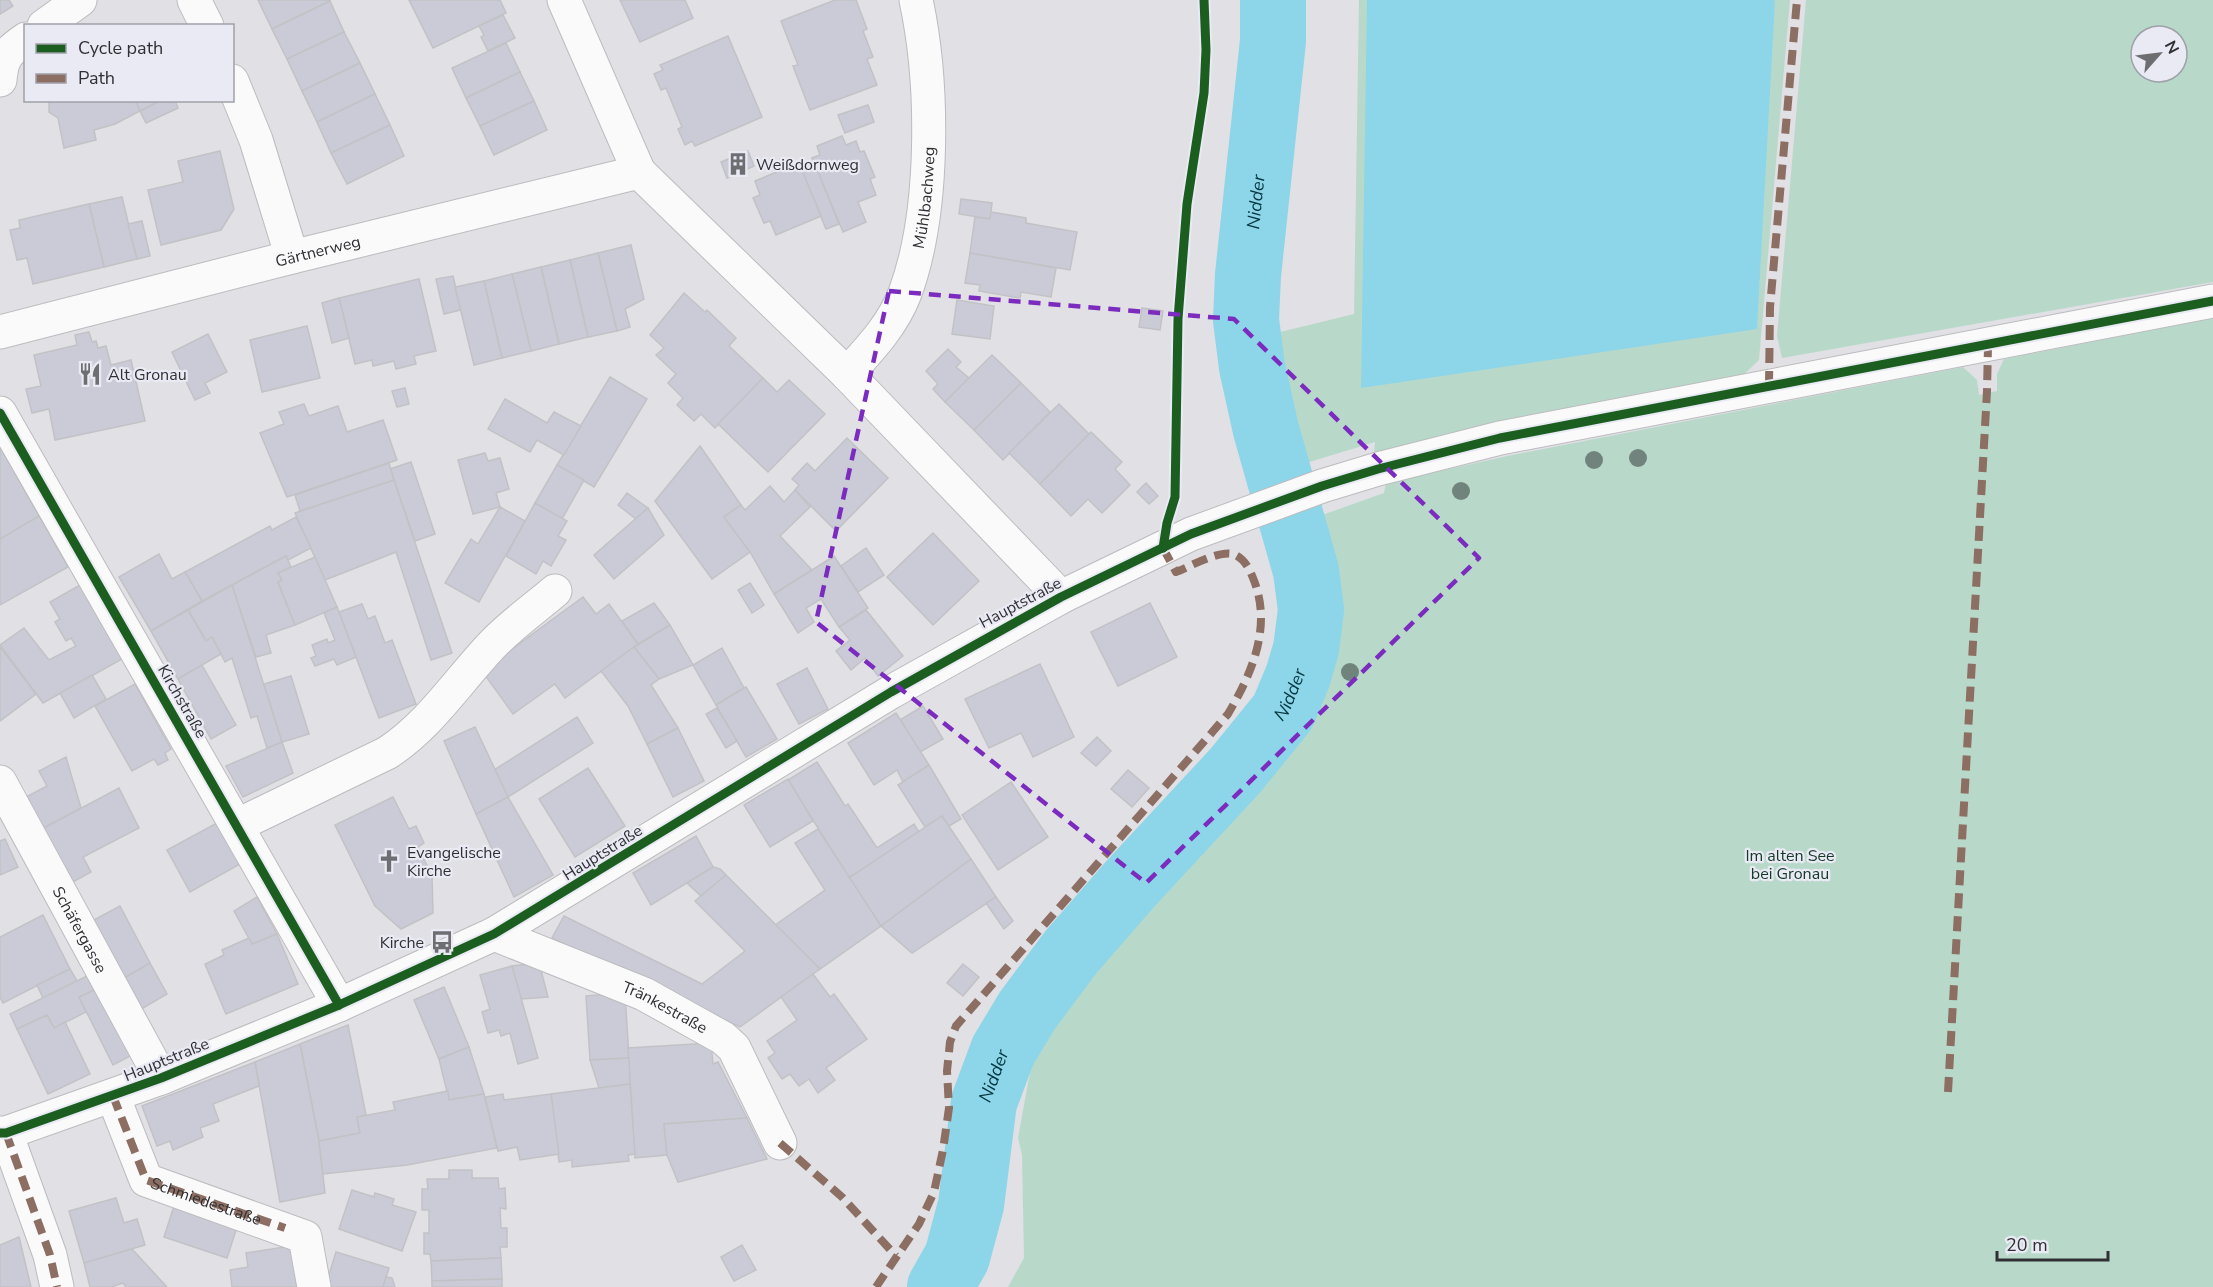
<svg xmlns="http://www.w3.org/2000/svg" width="2213" height="1287" font-family="'Nunito Sans',sans-serif">
<rect width="100%" height="100%" fill="#e0e0e5"/>
<g fill="#b8d9ca" fill-rule="evenodd">
<path d="M1359 0H1790L1759 360 1738 380 1374 452 1375 442 1303 464 1264 336 1354 314Z"/>
<path d="M1806 0H2213V282L1782 358 1777 336ZM2141 36H2177V72H2141Z"/>
<path d="M2213 318V1287H1008L1024 1258 1022 1155 1018 1138 1032 1061 1040 1053 1033 1049 1104 945 1220 832 1295 747 1325 689 1337 634 1339 594 1311 519 1384 493 1386 483 1512 455 1963 367 1977 380 1979 395 1997 391V374L2004 359Z"/>
</g>
<path fill="#8dd5e8" d="M1367 0H1775L1757 329 1361 388Z"/>
<g fill="none" stroke-linecap="round" stroke-linejoin="round">
<path stroke="#8dd5e8" stroke-width="66" id="s1" d="M940 1287 957 1257 971 1205 984 1102 1003 1051 1027 1011 1071 952 1132 882 1235 771 1283 712 1298 676 1306 649 1311 610 1306 571 1266 430 1252 367 1246 320 1248 275 1273 41V0"/>
</g>
<g fill="#cbcbd8" stroke="#c2c2c6" stroke-width="1.5">
<path d="M0 0H9L13 6 0 14Z"/>
<path d="M258 0H330V1L272 29Z"/>
<path d="M409 0H500L506 13 433 48Z"/>
<path d="M620 0H685L693 18 640 42Z"/>
<path d="M835 0H856L867 29 863 31 873 57 867 59 877 85 810 110 793 66 798 65 781 21Z"/>
<path d="M330 1 344 32 287 59 272 29Z"/>
<path d="M503 15 515 38 488 51 481 37 484 35 479 26Z"/>
<path d="M344 32 360 63 302 91 287 59Z"/>
<path d="M728 36 762 117 695 146 692 141 685 145 678 129 682 127 666 88 661 90 654 74 663 70 660 65Z"/>
<path d="M506 43 520 72 466 98 452 68Z"/>
<path d="M360 63 375 94 317 122 302 91Z"/>
<path d="M520 72 534 101 480 126 466 98Z"/>
<path d="M375 94 390 125 331 153 317 122Z"/>
<path d="M49 100H135L140 111 115 124 94 130 96 140 64 148 58 118 49 112Z"/>
<path d="M135 100H162L140 111Z"/>
<path d="M162 100H175L178 108 146 123 140 111Z"/>
<path d="M534 101 547 130 494 155 480 126Z"/>
<path d="M868 105 874 122 845 133 838 115Z"/>
<path d="M390 125 404 156 347 184 331 153Z"/>
<path d="M842 136 846 145 856 141 860 152 864 151 875 177 870 179 876 195 858 202 866 222 843 232 812 158 820 155 817 146Z"/>
<path d="M220 151 234 209 221 230 161 245 148 190 183 182 178 161Z"/>
<path d="M748 151 754 166 727 178 721 162Z"/>
<path d="M814 162 839 224 826 229 801 168Z"/>
<path d="M799 163 821 216 776 235 770 221 764 223 753 198 760 195 755 181Z"/>
<path d="M122 197 137 259 104 267 89 204Z"/>
<path d="M961 199 992 203 990 219 959 214Z"/>
<path d="M89 204 104 267 33 284 27 258 17 260 10 230 20 228 19 220Z"/>
<path d="M991 212 1026 218V223L1077 232 1070 270 970 253 975 217 990 219Z"/>
<path d="M142 221 150 256 137 259 128 224Z"/>
<path d="M631 245 644 299 625 309 630 327 617 331 598 253Z"/>
<path d="M598 253 617 331 588 337 570 260Z"/>
<path d="M970 253 1056 268 1051 297 1021 292 1020 298 979 291 980 285 965 283Z"/>
<path d="M570 260 588 337 559 344 541 267Z"/>
<path d="M541 267 559 344 531 351 512 274Z"/>
<path d="M512 274 531 351 502 358 484 281Z"/>
<path d="M453 276 461 310 444 314 436 279Z"/>
<path d="M419 279 436 351 414 356 416 364 396 369 394 361 373 366 372 360 355 364 339 298Z"/>
<path d="M484 281 502 358 474 365 455 287Z"/>
<path d="M684 293 705 312 707 310 736 338 729 346 763 378 715 428 701 414 694 421 677 405 683 398 668 383 676 374 656 355 664 348 650 335Z"/>
<path d="M339 298 349 338 332 343 322 303Z"/>
<path d="M957 300 994 306 990 339 952 334Z"/>
<path d="M1142 308 1163 311 1160 330 1139 327Z"/>
<path d="M307 326 320 378 262 392 250 340Z"/>
<path d="M89 332 92 342 96 341 98 348 106 346 111 365 131 360 145 421 55 440 49 409 32 413 26 389 41 386 34 355 77 345 75 335Z"/>
<path d="M208 334 227 372 205 383 210 393 195 400 172 352Z"/>
<path d="M948 349 961 362 956 367 969 378 945 402 933 389 938 384 926 371Z"/>
<path d="M992 355 1021 383 974 430 945 402Z"/>
<path d="M610 377 647 399 594 487 557 465Z"/>
<path d="M763 378 777 392 789 380 825 414 768 472 718 424Z"/>
<path d="M1021 383 1050 412 1003 460 974 430Z"/>
<path d="M405 388 409 404 397 407 392 391Z"/>
<path d="M505 399 547 423 554 412 581 426 564 455 537 440 530 452 488 429Z"/>
<path d="M304 404 309 416 338 406 347 432 383 420 397 460 287 497 260 433 284 424 279 412Z"/>
<path d="M1059 404 1089 434 1040 484 1009 453Z"/>
<path d="M1091 432 1122 462 1115 469 1130 485 1102 513 1088 499 1071 516 1040 484Z"/>
<path d="M847 438 888 478 836 531 795 490 799 485 792 479 807 463 815 471Z"/>
<path d="M700 446 741 505 724 517 750 552 712 579 655 501Z"/>
<path d="M0 447 39 516 0 539Z"/>
<path d="M485 453 488 461 500 458 509 489 496 493 500 507 473 514 458 460Z"/>
<path d="M411 462 435 534 415 541 390 469Z"/>
<path d="M389 463 394 480 300 511 295 495Z"/>
<path d="M557 465 584 480 562 519 535 503Z"/>
<path d="M394 480 452 653 431 660 396 552 325 580 295 513Z"/>
<path d="M1146 483 1158 496 1149 504 1137 492Z"/>
<path d="M770 486 784 502 795 490 810 507 780 536 812 570 774 594 750 552 724 517 741 505 745 510Z"/>
<path d="M627 493 648 508 636 519 618 505Z"/>
<path d="M535 503 567 521 558 536 566 540 551 566 543 561 536 574 506 556Z"/>
<path d="M500 507 525 521 479 602 445 583 471 539 478 544Z"/>
<path d="M648 508 664 535 614 579 594 555Z"/>
<path d="M39 516 68 567 0 605V539Z"/>
<path d="M296 517 311 548 288 560 286 556 202 601 185 572 270 526 272 530Z"/>
<path d="M933 533 979 581 933 625 887 577Z"/>
<path d="M866 548 884 575 858 592 841 566Z"/>
<path d="M159 554 172 579 185 572 202 601 151 631 119 577Z"/>
<path d="M286 556 291 567 278 573 282 580 278 582 295 625 266 635 271 653 256 657 232 585Z"/>
<path d="M834 556 868 608 839 627 821 599 806 608 814 622 798 633 774 594Z"/>
<path d="M315 557 337 607 295 625 278 582 282 580 278 573Z"/>
<path d="M750 583 764 605 752 613 738 590Z"/>
<path d="M80 585 122 659 43 703 0 645 24 628 49 660 76 646 71 638 66 641 55 622 60 619 50 602Z"/>
<path d="M232 585 282 742 267 748 257 716 251 718 232 658 225 662 212 637 206 641 188 610Z"/>
<path d="M583 597 596 614 609 604 638 644 565 698 555 684 513 714 482 671Z"/>
<path d="M654 603 670 625 638 644 622 621Z"/>
<path d="M1150 603 1177 657 1118 686 1091 632Z"/>
<path d="M362 604 368 619 375 616 385 643 392 640 416 704 379 718 339 612Z"/>
<path d="M337 607 356 657 337 665 334 659 315 666 311 658 316 656 312 645 327 639 328 643 335 640 324 613Z"/>
<path d="M188 610 206 641 212 637 221 654 178 679 151 631Z"/>
<path d="M866 610 903 656 878 676 865 658 851 670 836 651 850 640 839 627Z"/>
<path d="M670 625 693 665 659 679 634 647Z"/>
<path d="M0 647 36 694 0 721Z"/>
<path d="M634 647 659 679 651 685 678 728 647 744 628 706 601 671Z"/>
<path d="M722 648 744 688 716 705 693 665Z"/>
<path d="M1040 664 1074 737 1033 757 1021 733 989 748 965 699Z"/>
<path d="M202 665 236 725 211 739 178 679Z"/>
<path d="M807 668 828 709 799 724 777 684Z"/>
<path d="M92 675 106 699 74 718 60 693Z"/>
<path d="M291 676 309 734 282 742 264 684Z"/>
<path d="M135 684 171 749 165 753 168 760 158 765 154 759 132 771 95 706Z"/>
<path d="M746 687 777 739 746 757 716 705Z"/>
<path d="M923 706 943 739 920 752 900 720Z"/>
<path d="M717 708 737 741 726 748 706 714Z"/>
<path d="M896 713 929 765 903 782 897 770 874 785 848 743Z"/>
<path d="M577 717 593 743 508 797 494 770Z"/>
<path d="M475 727 508 797 476 814 444 741Z"/>
<path d="M678 728 704 781 673 797 647 744Z"/>
<path d="M1097 737 1111 751 1096 766 1081 753Z"/>
<path d="M282 742 293 773 243 797 226 766Z"/>
<path d="M66 757 81 808 42 829 26 797 47 786 39 771Z"/>
<path d="M817 762 845 806 848 804 877 848 914 824 919 832 849 878 788 780Z"/>
<path d="M929 765 961 819 949 826 942 816 925 827 898 785Z"/>
<path d="M588 768 625 826 575 857 539 799Z"/>
<path d="M1128 770 1149 788 1132 807 1111 789Z"/>
<path d="M788 779 813 821 770 847 744 805Z"/>
<path d="M1011 782 1048 837 998 870 962 815Z"/>
<path d="M119 788 139 828 83 857 91 872 71 883 42 829Z"/>
<path d="M393 797 409 829 416 826 424 843 418 847 432 876 433 913 401 929 375 906 335 825Z"/>
<path d="M508 797 553 875 514 897 476 814Z"/>
<path d="M942 816 971 859 881 926 849 878Z"/>
<path d="M217 823 240 864 190 892 167 850Z"/>
<path d="M818 829 881 926 820 969 775 925 825 890 795 843Z"/>
<path d="M696 836 713 867 651 905 633 873Z"/>
<path d="M5 839 18 867 0 875V841Z"/>
<path d="M971 859 996 897 912 953 881 926Z"/>
<path d="M713 867 720 869 726 875 701 896 687 883Z"/>
<path d="M726 875 820 969 740 1027 552 938 564 916 702 984 745 951 695 901Z"/>
<path d="M257 897 277 934 252 944 234 911Z"/>
<path d="M996 897 1013 921 1004 929 986 903Z"/>
<path d="M120 906 150 963 121 980 90 922Z"/>
<path d="M43 915 70 969 3 1003 0 997V937Z"/>
<path d="M277 934 298 984 226 1014 205 964 224 955 222 950 249 938 252 944Z"/>
<path d="M150 963 167 994 138 1011 121 980Z"/>
<path d="M539 963 548 997 521 999 512 966Z"/>
<path d="M963 964 979 977 963 996 947 983Z"/>
<path d="M512 966 538 1058 518 1064 510 1033 501 1036 499 1030 488 1033 482 1012 490 1009 480 975Z"/>
<path d="M70 969 77 981 43 998 37 985Z"/>
<path d="M93 973 101 987 79 997 86 1012 54 1028 47 1015 17 1029 10 1014Z"/>
<path d="M813 974 830 997 834 994 867 1039 826 1068 835 1080 818 1093 809 1079 799 1086 790 1074 782 1079 768 1058 775 1053 767 1041 797 1020 781 997Z"/>
<path d="M101 987 134 1054 113 1065 79 997Z"/>
<path d="M444 987 469 1047 439 1059 414 1000Z"/>
<path d="M625 993 629 1058 590 1060 586 996Z"/>
<path d="M47 1015 54 1028 65 1022 90 1074 48 1094 17 1029Z"/>
<path d="M348 1025 366 1115 357 1117 360 1133 319 1141 300 1044Z"/>
<path d="M711 1043 713 1064 718 1062 747 1118 664 1124 667 1155 635 1158 628 1048Z"/>
<path d="M300 1044 319 1141 325 1193 280 1202 255 1062Z"/>
<path d="M469 1047 484 1094 449 1100 439 1059Z"/>
<path d="M629 1058 630 1084 599 1088 590 1060Z"/>
<path d="M255 1062 259 1086 213 1104 219 1121 200 1128 203 1137 173 1150 170 1141 157 1146 142 1106Z"/>
<path d="M630 1084 635 1154 628 1155 629 1161 572 1167V1160L559 1162 551 1094Z"/>
<path d="M448 1091 449 1100 484 1094 497 1148 407 1165 323 1174 319 1141 360 1133 357 1117 395 1110 393 1102Z"/>
<path d="M503 1094 504 1100 551 1094 559 1154 520 1160 517 1147 498 1151 485 1097Z"/>
<path d="M747 1118 767 1159 678 1182 667 1155 664 1124Z"/>
<path d="M449 1170H472V1178H498L499 1189 505 1188 506 1209 500 1208 501 1228H507V1247H500L501 1258 431 1261 430 1254H424V1233H429V1210H422V1189H428L427 1179H449Z"/>
<path d="M352 1190 374 1197 375 1193 394 1199 392 1205 416 1212 402 1251 339 1229Z"/>
<path d="M116 1198 124 1223 137 1219 145 1245 84 1263 69 1211Z"/>
<path d="M174 1206 237 1227 227 1258 164 1237Z"/>
<path d="M19 1237 31 1287H0V1245Z"/>
<path d="M742 1245 756 1270 734 1281 721 1257Z"/>
<path d="M291 1246 297 1287H232L230 1270 248 1267 246 1253Z"/>
<path d="M132 1249 167 1287H126L123 1283 111 1287H90L84 1263Z"/>
<path d="M336 1252 389 1268 383 1287H329L328 1278Z"/>
<path d="M501 1258 502 1279 432 1281 431 1261Z"/>
<path d="M386 1277 392 1278 395 1287H383Z"/>
<path d="M502 1279V1287H432V1281Z"/>
</g>
<g fill="none" stroke-linecap="round" stroke-linejoin="round">
<g stroke="#bcbcbf" stroke-width="35">
<g id="minor">
<path d="M194 0 207 26"/>
<path d="M564 0 639 172 847 374 1061 597"/>
<path d="M44 26 80 0"/>
<path d="M0 80C2 57 7 52 26 39"/>
<path d="M232 81 256 140 292 257"/>
<path id="s2" d="M0 332 292 257 639 172"/>
<path id="s3" d="M847 374C869 350 893 325 905 293 935 212 934 84 916 0"/>
<path d="M0 413 339 1005"/>
<path id="s4" d="M0 782 161 1078"/>
<path d="M238 825 387 753C430 725 457 682 492 645 511 625 535 608 555 591"/>
<path id="s5" d="M494 934 644 994 723 1038 734 1048 780 1143"/>
<path d="M113 1096 146 1180 305 1237 314 1287"/>
<path d="M6 1133 50 1255 57 1287"/>
</g>
</g>
<g stroke="#bcbcbf" stroke-width="35">
<path id="tertiary" d="M0 1133H6L161 1078 339 1005 494 934 891 692 1061 597 1191 534 1322 486 1378 469 1500 438 2213 301"/>
</g>
<use href="#minor" stroke="#fafafb" stroke-width="33"/>
<use href="#tertiary" stroke="#fafafb" stroke-width="33"/>
<g stroke="#8d6e63" stroke-width="8" stroke-dasharray="15 8" stroke-linecap="butt">
<path d="M1769 386 1770 307 1797 0"/>
<path d="M1948 1092 1987 391 1988 346"/>
<path id="s6" d="M113 1096 146 1180 285 1228"/>
<path d="M6 1133 50 1255 57 1287"/>
<path d="M780 1143 842 1197 896 1256"/>
<path d="M876 1287 919 1224 934 1192 943 1150 949 1108 947 1071 950 1042 956 1026 1228 714C1252 673 1273 626 1253 578 1249 568 1244 558 1233 554 1219 550 1189 567 1176 572L1163 548 1164 543"/>
</g>
<g stroke="#eaeaf5" stroke-width="13">
<g id="cycleway">
<path d="M0 413 339 1005"/>
<path d="M1163 548 1167 523 1175 497 1178 319 1187 204 1204 93 1206 50 1204 0"/>
<path d="M0 1133H6L161 1078 339 1005 494 934 891 692 1061 597 1191 534 1322 486 1378 469 1500 438 2213 301"/>
</g>
</g>
<use href="#cycleway" stroke="#1b5e20" stroke-width="9"/>
</g>
<g fill="#70847d">
<circle cx="1638" cy="458" r="9"/>
<circle cx="1594" cy="460" r="9"/>
<circle cx="1461" cy="491" r="9"/>
<circle cx="1350" cy="672" r="9"/>
</g>
<path fill="none" stroke="#7b2cbf" stroke-width="4.5" stroke-dasharray="12 8" stroke-linejoin="round" d="M889 291 1234 319 1479 558 1146 883 816 622Z"/>
<defs>
<g id="building-bare" transform="scale(1.8)"><path d="M-4-6H4V6H1V3H-1V6H-4ZM-2.5-4.3h1.7v1.8h-1.7ZM.8-4.3h1.7v1.8H.8ZM-2.5-1h1.7V.8h-1.7ZM.8-1h1.7V.8H.8Z" fill="#6e6e72" stroke="#eaeaf5" stroke-width="2.5" paint-order="stroke"/></g>
<g id="restaurant-bare" transform="scale(1.8)"><path d="M-5-6h1v4h1v-4h1v4h1v-4h1v5L-1.5 .5V6h-2V.5L-5-1ZM5-6V6H3V1.5H1.5Q1.5-4 5-6Z" fill="#6e6e72" stroke="#eaeaf5" stroke-width="2.5" paint-order="stroke"/></g>
<g id="church-bare" transform="scale(1.8)"><path d="M-1.2-6h2.4v3.5h3.3v2.4h-3.3V6h-2.4V-.1h-3.3v-2.4h3.3Z" fill="#6e6e72" stroke="#eaeaf5" stroke-width="2.5" paint-order="stroke"/></g>
<g id="bus-bare" transform="scale(1.8)"><path d="M-5-6H5V4H4V6H2V4H-2V6H-4V4H-5ZM-3.5-4V0h7V-4ZM-3.5 1.2v1.5H-2V1.2ZM2 1.2v1.5H3.5V1.2Z" fill="#6e6e72" stroke="#eaeaf5" stroke-width="2.5" paint-order="stroke"/></g>
</defs>
<g fill-rule="evenodd">
<use href="#building-bare" x="738" y="164"/>
<use href="#restaurant-bare" x="90" y="374"/>
<use href="#church-bare" x="389" y="861"/>
<use href="#bus-bare" x="442" y="942"/>
</g>
<g text-anchor="middle" stroke-width="4.5" stroke-linejoin="round" paint-order="stroke">
<g font-size="16" fill="#303034" stroke="#eaeaf5" text-anchor="start">
<text x="756" y="170">Weißdornweg</text>
<text x="108" y="380">Alt Gronau</text>
<text x="407" y="858">Evangelische<tspan x="407" dy="18">Kirche</tspan></text>
<text x="424" y="948" text-anchor="end">Kirche</text>
</g>
<g font-size="16" fill="#303034" stroke="#eaeaf5">
<text dy="6" stroke="none"><textPath href="#s3" startOffset="198">Mühlbachweg</textPath></text>
<text dy="6" stroke="none"><textPath href="#s2" startOffset="328">Gärtnerweg</textPath></text>
<text transform="translate(1020 602) rotate(-28)" y="6">Hauptstraße</text>
<text transform="translate(183 701) rotate(60)" y="6">Kirchstraße</text>
<text transform="translate(602 852) rotate(-32)" y="6">Hauptstraße</text>
<text dy="6" stroke="none"><textPath href="#s4" startOffset="168">Schäfergasse</textPath></text>
<text dy="6" stroke="none"><textPath href="#s5" startOffset="186">Tränkestraße</textPath></text>
<text transform="translate(166 1059) rotate(-22)" y="6">Hauptstraße</text>
<text dy="6" stroke="none"><textPath href="#s6" startOffset="154">Schmiedestraße</textPath></text>
</g>
<g font-size="16" fill="#143928" stroke="#eaeaf5">
<text x="1790" y="861">Im alten See<tspan x="1790" dy="18">bei Gronau</tspan></text>
</g>
<g font-size="18" font-style="italic" fill="#033641" stroke="#eaeaf5">
<text dy="6" stroke="none"><textPath href="#s1" startOffset="1210">Nidder</textPath></text>
<text dy="6" stroke="none"><textPath href="#s1" startOffset="706">Nidder</textPath></text>
<text dy="6" stroke="none"><textPath href="#s1" startOffset="220">Nidder</textPath></text>
</g>
</g>
<rect x="24" y="24" width="210" height="78" fill="#eaeaf5" stroke="#a0a0a8" stroke-width="1.5"/>
<rect x="36" y="44" width="30" height="9" fill="#1b5e20" stroke="#a0a0a8" stroke-width="1.5"/>
<text x="78" y="54" font-size="18" fill="#303034">Cycle path</text>
<rect x="36" y="74" width="30" height="9" fill="#8d6e63" stroke="#a0a0a8" stroke-width="1.5"/>
<text x="78" y="84" font-size="18" fill="#303034">Path</text>
<g transform="translate(2159 54) rotate(62)"><circle r="28" fill="#eaeaf5" stroke="#a0a0a8" stroke-width="1.5"/>
<path d="M0-4.5L10 22L0 15L-10 22Z" fill="#6e6e72"/>
<text y="-9" font-size="16" font-weight="bold" text-anchor="middle" fill="#303034">N</text>
</g>
<path d="M1997 1251v9h111v-9" fill="none" stroke="#303034" stroke-width="3"/>
<text x="2006" y="1251" font-size="18" fill="#303034" stroke="#eaeaf5" stroke-width="4.5" paint-order="stroke">20 m</text>
</svg>
